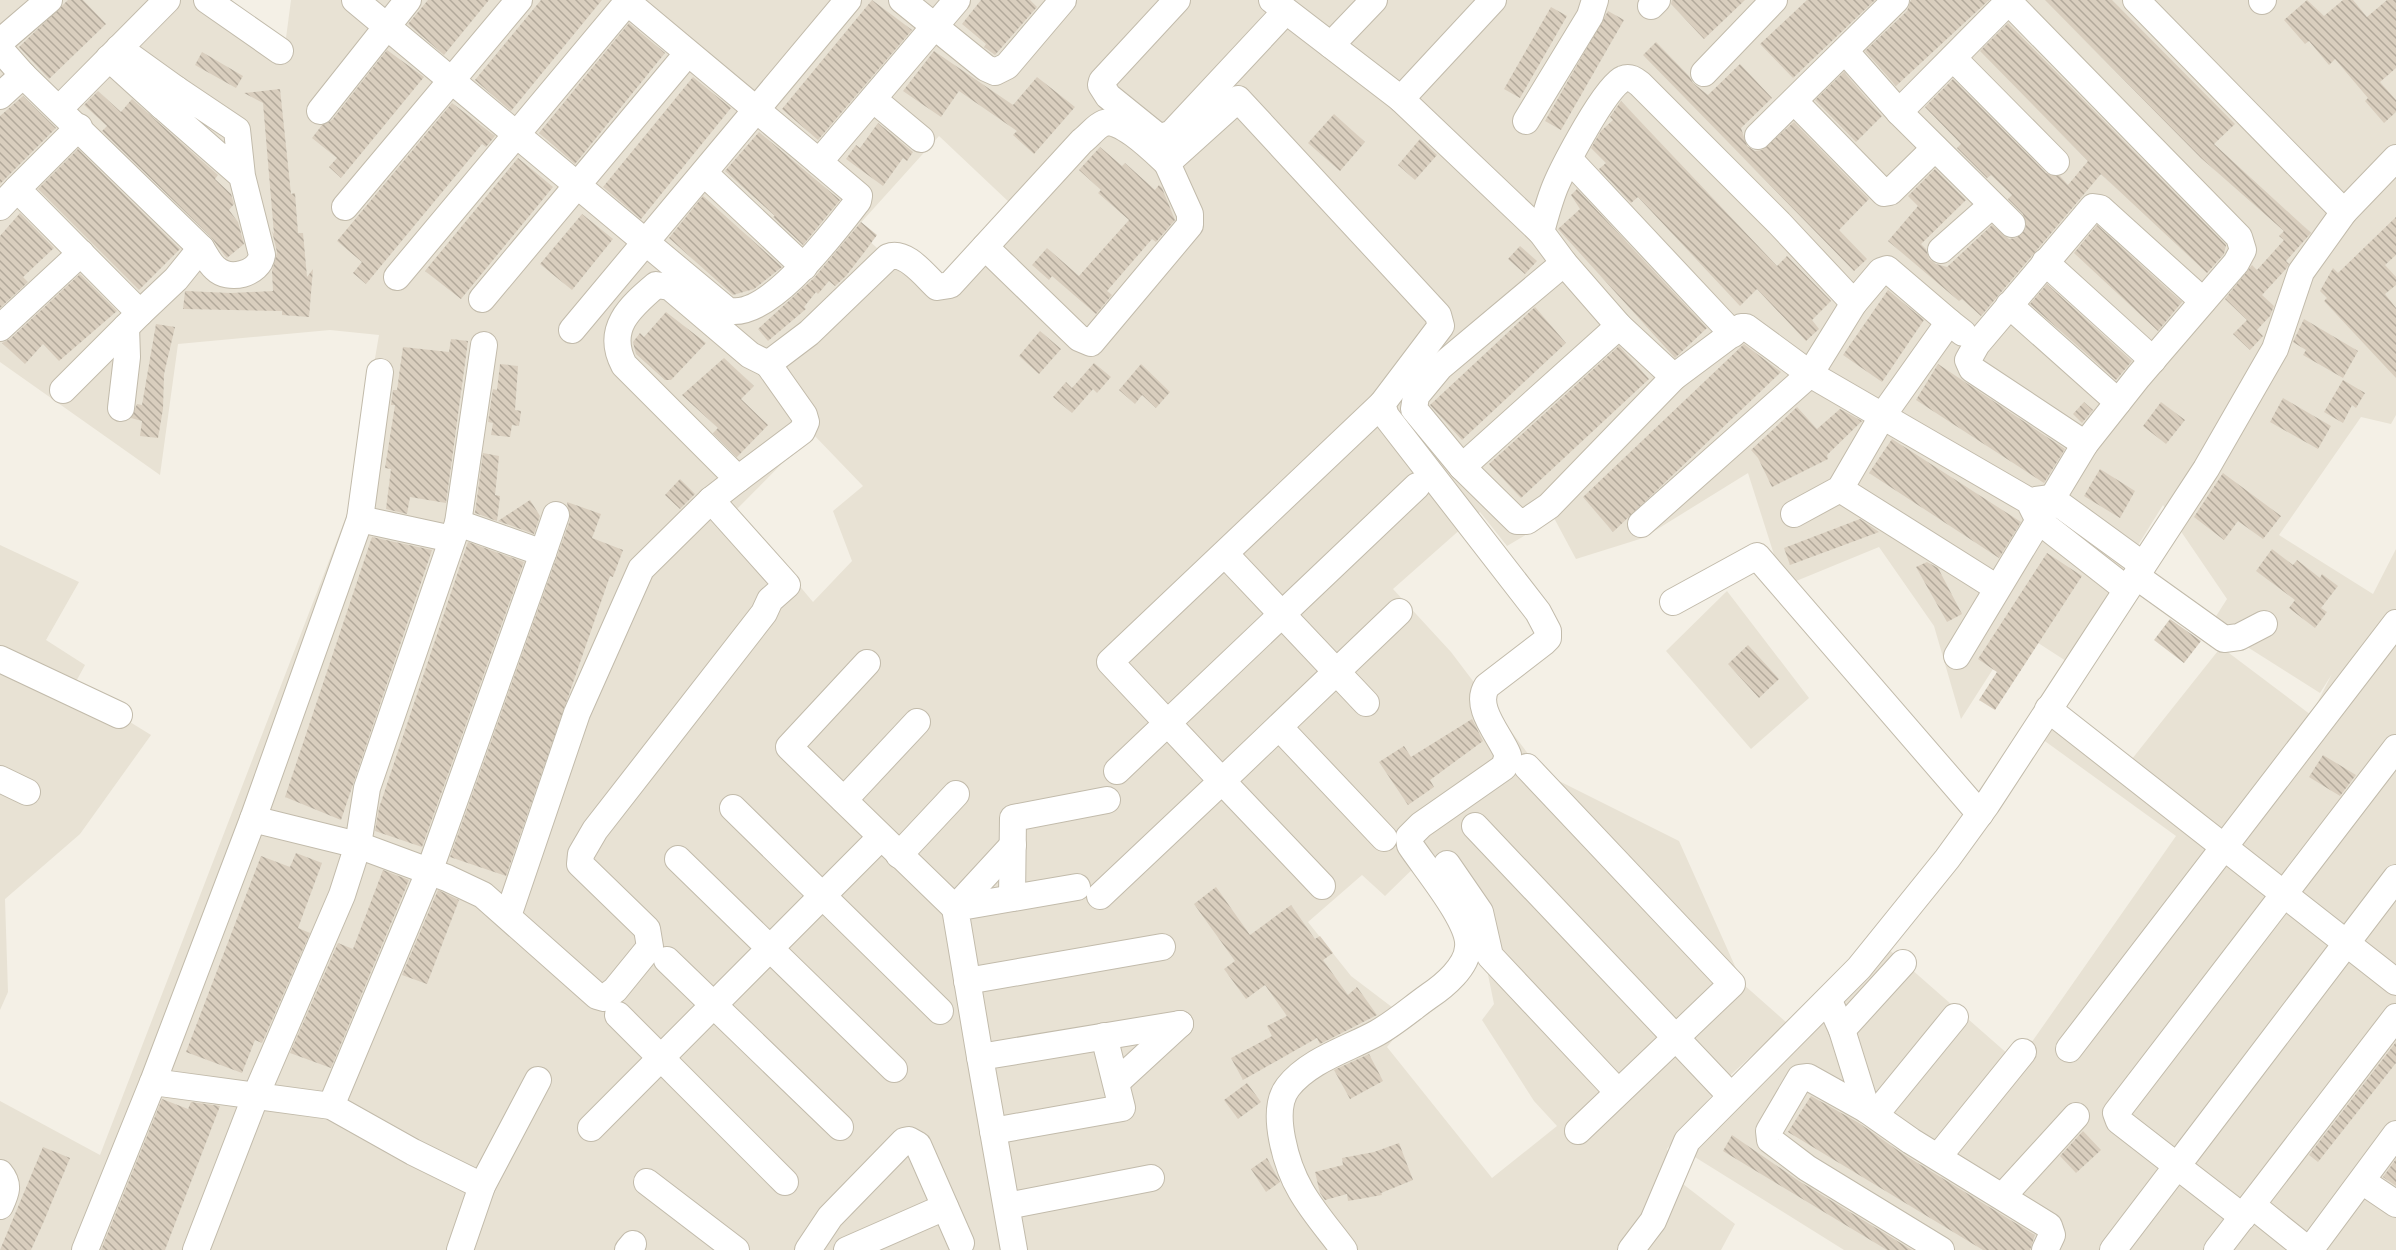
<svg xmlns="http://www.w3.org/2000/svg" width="2396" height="1250" font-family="Figtree,sans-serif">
<defs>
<pattern id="building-back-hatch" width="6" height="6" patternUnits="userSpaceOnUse" patternTransform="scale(1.5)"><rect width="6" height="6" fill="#d9cebe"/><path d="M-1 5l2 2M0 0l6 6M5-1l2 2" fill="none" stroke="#b2a99b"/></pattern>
</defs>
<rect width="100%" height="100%" fill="#f4f0e6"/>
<g fill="#e8e2d4" fill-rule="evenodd">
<path d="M0 0H212L286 38 291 0H2396V415L2391 424 2361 417 2279 535 2373 594 2396 549V1250H1844L1690 1154 1886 947 2009 1055 2027 1049 2176 836 2042 739 2062 714 2128 764 2221 647 2311 715 2332 674 2320 693 2211 624 2227 599 2163 505 2066 661 2018 630 1961 719 1934 626 1879 547 1784 586 1748 473 1643 538 1576 559 1554 518 1507 546 1480 512 1393 589 1451 652 1529 755 1559 781 1679 841 1743 984 1787 1023 1721 1084 1667 1149 1679 1181 1735 1224 1721 1250H0V1101L100 1155 349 509 379 335 330 330 178 344 160 475 0 362ZM939 136 1011 204 930 288 879 250 856 228ZM812 433 863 486 833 511 852 561 813 602 736 510ZM1428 854 1477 921 1494 1004 1482 1020 1534 1101 1557 1126 1492 1178 1387 1047 1409 1020 1351 976 1308 922 1362 875 1385 896Z"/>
<path d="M0 545 79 582 46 640 85 665 73 687 151 735 80 834 5 899 8 992 0 1010Z"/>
<path d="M1727 591 1809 698 1751 749 1666 651Z"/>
</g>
<g fill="url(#building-back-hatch)">
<path d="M68 0H83L106 24 49 79 19 47Z"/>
<path d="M428 0H489L444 55 408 24Z"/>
<path d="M541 0H602L511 111 475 80Z"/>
<path d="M872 0 912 30 818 140 782 109Z"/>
<path d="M981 0H1030L1037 7 995 55 984 47 986 44 962 24Z"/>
<path d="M1672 0H1745L1704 39 1671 4Z"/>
<path d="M1807 0H1875L1793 78 1760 44Z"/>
<path d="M1911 0H1989L1896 86 1865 51 1907 11Z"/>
<path d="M2045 0H2112L2235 124 2214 144 2311 233 2286 261 2289 264 2286 269 2262 295 2274 306 2270 316 2257 330 2263 336 2250 350 2233 334 2247 320 2225 299 2252 265 2257 270 2284 240 2279 236 2284 231 2201 158Z"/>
<path d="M2307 0 2324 16 2343 0H2353L2367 17 2387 0H2396V68L2380 82 2396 100V112L2384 123 2365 101 2368 98 2335 59 2329 65 2309 41 2305 44 2284 20Z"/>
<path d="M1551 7 1567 16 1520 98 1504 89Z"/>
<path d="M1608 11 1624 20 1561 130 1545 121Z"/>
<path d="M629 23 665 53 575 164 539 133Z"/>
<path d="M2008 23 2226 245 2224 254 2207 273 2101 174 1981 316 1962 299 1959 301 1888 241 1918 206 1908 196 1935 169 1966 200 1921 244 1926 249 1929 259 1936 264 1947 267 1992 225 2009 239 2016 238 2026 228 2023 214 2008 199 2012 195 1991 175 1987 178 1957 148 1961 144 1925 107 1953 79 2046 173 2060 176 2068 185 2088 161 1980 51Z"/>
<path d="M1656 42 1689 76 1693 83 1708 95 1740 64 1772 98 1741 128 1747 146 1755 151 1762 150 1794 122 1869 199 1839 230 1867 259 1854 271 1643 55Z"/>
<path d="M387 50 424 77 341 178 329 167 337 158 312 138 322 125 332 120Z"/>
<path d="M934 51 1013 105 1037 77 1075 107 1034 154 1013 135 1017 131 959 91 941 117 903 91Z"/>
<path d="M202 52 243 76 236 88 195 65Z"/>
<path d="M1844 72 1882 116 1856 142 1815 100Z"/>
<path d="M693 77 731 108 641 219 603 187Z"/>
<path d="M280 89 291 194 295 193 298 233H303L307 277 313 269 309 317 282 315V311L183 309 185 291 231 293 273 291 272 271 277 252 272 231 274 234 263 103 244 93Z"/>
<path d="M98 91 121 112 132 99 218 175 215 179 231 194 234 204 229 210 238 222 244 244 227 258 225 256 211 237 102 131 107 126 84 105Z"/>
<path d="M23 96 56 128 0 184V116Z"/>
<path d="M1621 101 1777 266 1787 256 1831 301 1812 320 1819 329 1806 341 1757 289 1740 306 1638 197 1631 203 1599 169 1606 163 1591 148 1601 131 1613 120 1610 117Z"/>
<path d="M452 103 495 136 486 147 482 144 366 284 353 273 362 262 337 241Z"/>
<path d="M1334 114 1365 142 1340 171 1308 143Z"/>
<path d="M878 123 913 152 907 161 903 158 883 186 846 159 856 145 860 148Z"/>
<path d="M759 132 840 200 803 245 773 217 775 216 725 171Z"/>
<path d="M1420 139 1437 155 1415 180 1398 165Z"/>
<path d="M1100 147 1122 166 1125 163 1155 190 1159 185 1162 188 1175 220 1156 242 1152 239 1107 291 1112 295 1096 314 1052 276 1049 280 1032 265 1047 248 1079 276 1129 220 1098 193 1101 190 1079 170Z"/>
<path d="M78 149 180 249 139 290 38 189Z"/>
<path d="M518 158 553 187 461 299 425 271Z"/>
<path d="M1577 189 1707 328 1675 358 1558 229 1580 209 1571 195Z"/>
<path d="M703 196 782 267 754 289 733 295 669 238Z"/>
<path d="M20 213 54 248 23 277 28 282 0 308V236Z"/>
<path d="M582 214 613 239 572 290 540 264Z"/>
<path d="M2396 217V255L2385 265 2396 277V285L2385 294 2396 308V378L2324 301 2327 298 2320 291 2333 268 2338 273Z"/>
<path d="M861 222 877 235 866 250 846 276 835 286 829 281 818 294 816 292 804 307 806 309 768 341 758 329 814 278Z"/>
<path d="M2097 225 2182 302 2158 331 2074 253Z"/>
<path d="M1520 246 1537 261 1525 274 1508 259Z"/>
<path d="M80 274 117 311 59 361 43 344 25 364 2 343 10 339Z"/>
<path d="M2047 284 2132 361 2116 380 2030 304Z"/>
<path d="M1888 290 1924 320 1882 382 1843 355Z"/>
<path d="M1535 307 1566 343 1462 440 1430 405Z"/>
<path d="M666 312 706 343 671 380H665L636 354 633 342 640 333 644 337Z"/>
<path d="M2304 319 2358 351 2343 378 2303 355 2306 350 2293 342Z"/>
<path d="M156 324 175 327 164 374 163 409 158 438 140 436 142 421 131 418 137 404 142 405Z"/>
<path d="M1040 331 1061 349 1039 374 1019 356Z"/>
<path d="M451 339 468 341 446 503 410 497 407 514 386 509 391 469 385 468 395 405H391L393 390H397L403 347 449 352Z"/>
<path d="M1744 344 1781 372 1613 532 1583 497Z"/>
<path d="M1619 346 1649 379 1521 498 1489 464Z"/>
<path d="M724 358 754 386 741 399 768 425 737 457 713 433 718 428 682 395Z"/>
<path d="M1094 363 1111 377 1097 393 1093 389 1072 413 1053 397 1066 382 1072 388Z"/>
<path d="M500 364 518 366 515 410 521 411 519 426 512 425 510 437 491 435 493 423 488 422 493 389 497 390Z"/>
<path d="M1141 364 1170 392 1156 408 1142 395 1135 404 1119 390Z"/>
<path d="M1938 364 2065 449 2044 483 1916 400Z"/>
<path d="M2343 380 2365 393 2356 408 2352 405 2343 423 2324 412Z"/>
<path d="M2283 398 2331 426 2318 449 2270 422Z"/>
<path d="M2084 402 2093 410 2082 423 2073 414Z"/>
<path d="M2161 402 2185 420 2166 444 2143 426Z"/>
<path d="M1797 407 1817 429 1840 409 1862 421 1827 455 1828 459 1772 487 1758 458 1751 450Z"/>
<path d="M1892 439 2021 522 1999 558 1869 473Z"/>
<path d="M483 453 499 456 495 495 500 496 497 521 475 513Z"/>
<path d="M2100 469 2135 491 2120 518 2084 496Z"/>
<path d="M2223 473 2281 516 2263 539 2238 521 2224 540 2194 517Z"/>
<path d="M680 479 695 494 680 509 665 495Z"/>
<path d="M530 500 540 516 534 534 498 521Z"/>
<path d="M567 502 601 514 592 538 623 550 613 577 610 576 506 876 450 857 570 520Z"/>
<path d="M1860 519 1879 532 1790 565 1784 548Z"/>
<path d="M372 537 432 550 341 820 285 797Z"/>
<path d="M468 542 524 562 422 847 375 831 379 808Z"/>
<path d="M2272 549 2293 565 2297 560 2320 578 2322 574 2338 586 2321 608 2327 612 2315 628 2289 608 2295 600 2256 571Z"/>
<path d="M2047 553 2082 576 1995 710 1979 700 1997 672 1978 659Z"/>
<path d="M1927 562 1938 568 1962 614 1947 622 1916 567Z"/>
<path d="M2170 619 2201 641 2184 663 2154 640Z"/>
<path d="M1748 645 1779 679 1759 698 1728 664Z"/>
<path d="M1472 719 1483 741 1430 780 1434 787 1408 805 1379 762 1404 746 1411 757Z"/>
<path d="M2323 755 2356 775 2340 796 2309 777Z"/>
<path d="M296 853 322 863 298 928 310 933 262 1043 255 1040 242 1073 186 1052 261 856 290 867Z"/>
<path d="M383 870 409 880 331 1068 290 1053 338 943 353 949Z"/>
<path d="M1216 887 1250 935 1291 905 1315 939 1320 936 1333 953 1323 960 1348 995 1357 987 1377 1015 1320 1044 1317 1038 1243 1080 1231 1058 1272 1036 1267 1026 1287 1016 1265 985 1246 999 1224 969 1235 961 1194 904Z"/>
<path d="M438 890 459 900 427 984 402 975Z"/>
<path d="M2396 1042V1063L2318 1162 2309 1155Z"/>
<path d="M1369 1054 1383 1081 1350 1099 1334 1070Z"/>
<path d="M1247 1083 1261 1102 1238 1119 1224 1100Z"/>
<path d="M1811 1096 1859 1123 1903 1154 2035 1235 2030 1250H1983L1788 1132Z"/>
<path d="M162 1099 188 1109 191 1102 220 1106 165 1250H101Z"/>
<path d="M2083 1131 2101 1150 2076 1173 2060 1156Z"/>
<path d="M1732 1135 1799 1181 1912 1250H1887L1723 1151Z"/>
<path d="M1399 1143 1413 1180 1381 1193 1382 1195 1348 1201 1347 1194 1325 1200 1320 1193 1315 1172 1343 1165 1342 1158 1374 1152Z"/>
<path d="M43 1147 70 1158 44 1221 31 1250H0Z"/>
<path d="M1267 1158 1280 1182 1266 1192 1251 1169Z"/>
<path d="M2396 1159V1186L2383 1177Z"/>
</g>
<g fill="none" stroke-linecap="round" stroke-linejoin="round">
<g stroke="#c2bbab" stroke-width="28">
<g id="minor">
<path d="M207 0 280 51"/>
<path d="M355 0 727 310C768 322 835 230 858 201L859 196 819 162"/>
<path d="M625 0 819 162 957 0"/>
<path d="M902 0 986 68 995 72 1007 66 1063 0"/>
<path d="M1177 0 1102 81 1101 85 1108 96 1155 134 1162 137 1172 133 1285 12"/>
<path d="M1272 0 1401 99 1541 232 1564 263 1619 326 1674 377"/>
<path d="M2010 0 1899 112 2012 224"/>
<path d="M2136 0 2344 212"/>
<path d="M2262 1 2263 0"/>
<path d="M1651 6 1657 0"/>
<path d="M0 42 49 0"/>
<path d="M1331 45 1374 0"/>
<path d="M119 48 176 89"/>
<path d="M0 49 23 75 201 248C205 254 209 263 215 268 229 282 259 274 262 255L242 176 237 130 176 89 162 106 242 176"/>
<path d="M1845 51 1899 112"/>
<path d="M109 58 162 106"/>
<path d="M1953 58 2056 162"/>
<path d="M1704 73 1774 0"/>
<path d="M0 96 23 75"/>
<path d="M873 99 921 139"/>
<path d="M1401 99 1493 0"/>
<path d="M1794 101 1884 193 1890 192 1935 148"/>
<path d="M59 109 167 0"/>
<path d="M320 111 408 0"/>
<path d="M1526 121 1590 16 1595 0"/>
<path d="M1758 136 1896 0"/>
<path d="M1569 159 1733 334"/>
<path d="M704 173 804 267"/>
<path d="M0 207 17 189"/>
<path d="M345 207 519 0"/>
<path d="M1541 232C1545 217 1549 202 1555 187 1563 168 1606 85 1623 79 1630 76 1635 80 1640 84L1779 223 1854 303 1881 271 1887 269 1949 322"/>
<path d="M985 247 1079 338 1091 343 1190 225V214L1167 163"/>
<path d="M1941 250 1992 205"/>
<path d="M2045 262 2153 360"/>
<path d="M397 277 629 0"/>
<path d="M482 299 687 54"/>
<path d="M2009 305 2118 402"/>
<path d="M140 313 176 279 201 248"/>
<path d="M1619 326 1462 467 1517 521H1527L1549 506 1674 377 1741 327H1746L1810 374 2029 501 2039 521 2126 589"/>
<path d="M0 328 81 253"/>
<path d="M572 330 848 0"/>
<path d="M63 390 140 313 17 189 79 127"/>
<path d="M1382 404 1110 662 1222 781 1399 612"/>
<path d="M121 408 127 357 126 327"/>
<path d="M2085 444 1972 369 1968 360 1977 344 2093 207 2100 208 2203 301"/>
<path d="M1462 467 1414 409 1416 396 1440 367 1564 263"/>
<path d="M738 479 802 431 806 422 804 415 768 364"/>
<path d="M1840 489 1997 588"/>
<path d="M2036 500 2051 498 2143 565"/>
<path d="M1794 514 1840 489 1883 415 1949 322 1963 333"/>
<path d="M360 519 452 539"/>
<path d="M1641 524 1810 374 1854 303"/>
<path d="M543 553 556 515"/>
<path d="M1225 554 1366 703"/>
<path d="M2136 576 2224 639 2239 637 2264 624"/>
<path d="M1673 602 1757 556 1980 814"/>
<path d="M1957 656 2085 444 2138 377 2236 263 2243 250 2239 237 2007 0"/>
<path d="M0 659 119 715"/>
<path d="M867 663 789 747 955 908 1013 845"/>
<path d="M2048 709 2396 982"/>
<path d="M1279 727 1384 838"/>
<path d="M2396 748 2116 1113 2119 1121 2177 1166 2396 878"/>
<path d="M1527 767 1732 984 1578 1131"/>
<path d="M1117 771 1417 486"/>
<path d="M0 779 27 792"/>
<path d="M844 800 917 722"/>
<path d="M733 808 940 1011"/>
<path d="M253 819 358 845 447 878 483 895 597 996 604 998 615 990 650 947 647 929 580 864 581 854 595 830 764 613 770 600 787 585 711 500"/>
<path d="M1475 826 1731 1096"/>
<path d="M899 855 956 794"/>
<path d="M678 859 894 1069"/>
<path d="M1447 864 1480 912 1490 956 1618 1092"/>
<path d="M1100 896 1222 781 1322 886"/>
<path d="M1012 898 1013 818 1107 800"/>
<path d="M508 916 577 713 641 569 711 500 738 479 624 365C605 329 630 307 656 285L670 287 750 355 768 364 809 333 888 257C906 250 924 275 937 287L950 285 1082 141C1089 136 1096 126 1104 123 1120 117 1155 152 1167 163L1238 99 1438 315 1441 326 1382 404 1386 416 1538 612 1548 631V638L1543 643 1487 686C1473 707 1500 735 1508 755L1504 767 1421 825 1409 837 1410 845C1425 868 1471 922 1468 947 1467 967 1444 986 1429 996 1412 1008 1395 1023 1377 1033 1348 1049 1309 1060 1288 1087 1269 1111 1287 1167 1301 1191 1313 1212 1330 1231 1344 1250"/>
<path d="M667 960 840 1127"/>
<path d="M967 981 1162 947"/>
<path d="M1829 1001 1842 1030 1867 1110"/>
<path d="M618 1015 785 1182"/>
<path d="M1842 1030 1903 963"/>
<path d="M2069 1049 2396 623"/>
<path d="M980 1057 955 908 1077 887"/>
<path d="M1118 1081 1180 1024"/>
<path d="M153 1082 253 819 360 519 380 372"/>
<path d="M331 1106 429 872 543 553 458 523"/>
<path d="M1875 1115 1955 1017"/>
<path d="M591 1128 881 837"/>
<path d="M993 1131 1122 1108 1104 1036"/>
<path d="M1938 1157 2023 1052"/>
<path d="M0 1173C10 1185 6 1193 0 1206"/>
<path d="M2362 1181 2396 1204"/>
<path d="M647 1182 736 1250"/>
<path d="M2003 1196 2076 1116"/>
<path d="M2252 1205 2308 1250"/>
<path d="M1007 1206 1151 1178"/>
<path d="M85 1250 153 1082 331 1106 413 1152 482 1186"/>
<path d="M196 1250 256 1095 342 895 358 845 367 788 458 523 484 345"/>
<path d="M460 1250 482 1186 538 1080"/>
<path d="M628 1250 633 1244"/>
<path d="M808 1250 830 1217 904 1141 909 1140 918 1145 961 1243"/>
<path d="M847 1250 945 1207"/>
<path d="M1014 1250 980 1057 1180 1024"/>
<path d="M1631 1250 1653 1221 1687 1141 1859 968 1947 859 1987 804 2206 469 2275 349 2301 272 2344 212 2396 158"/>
<path d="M1941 1250 1807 1168 1770 1140 1769 1131 1800 1078 1808 1077 1867 1110 1911 1141 2049 1226 2052 1235 2045 1250"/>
<path d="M2113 1250 2177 1166 2243 1217"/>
<path d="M2217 1250 2396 1017"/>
<path d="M2310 1250 2396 1134"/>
</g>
</g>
<use href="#minor" stroke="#fff" stroke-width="26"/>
</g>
</svg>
